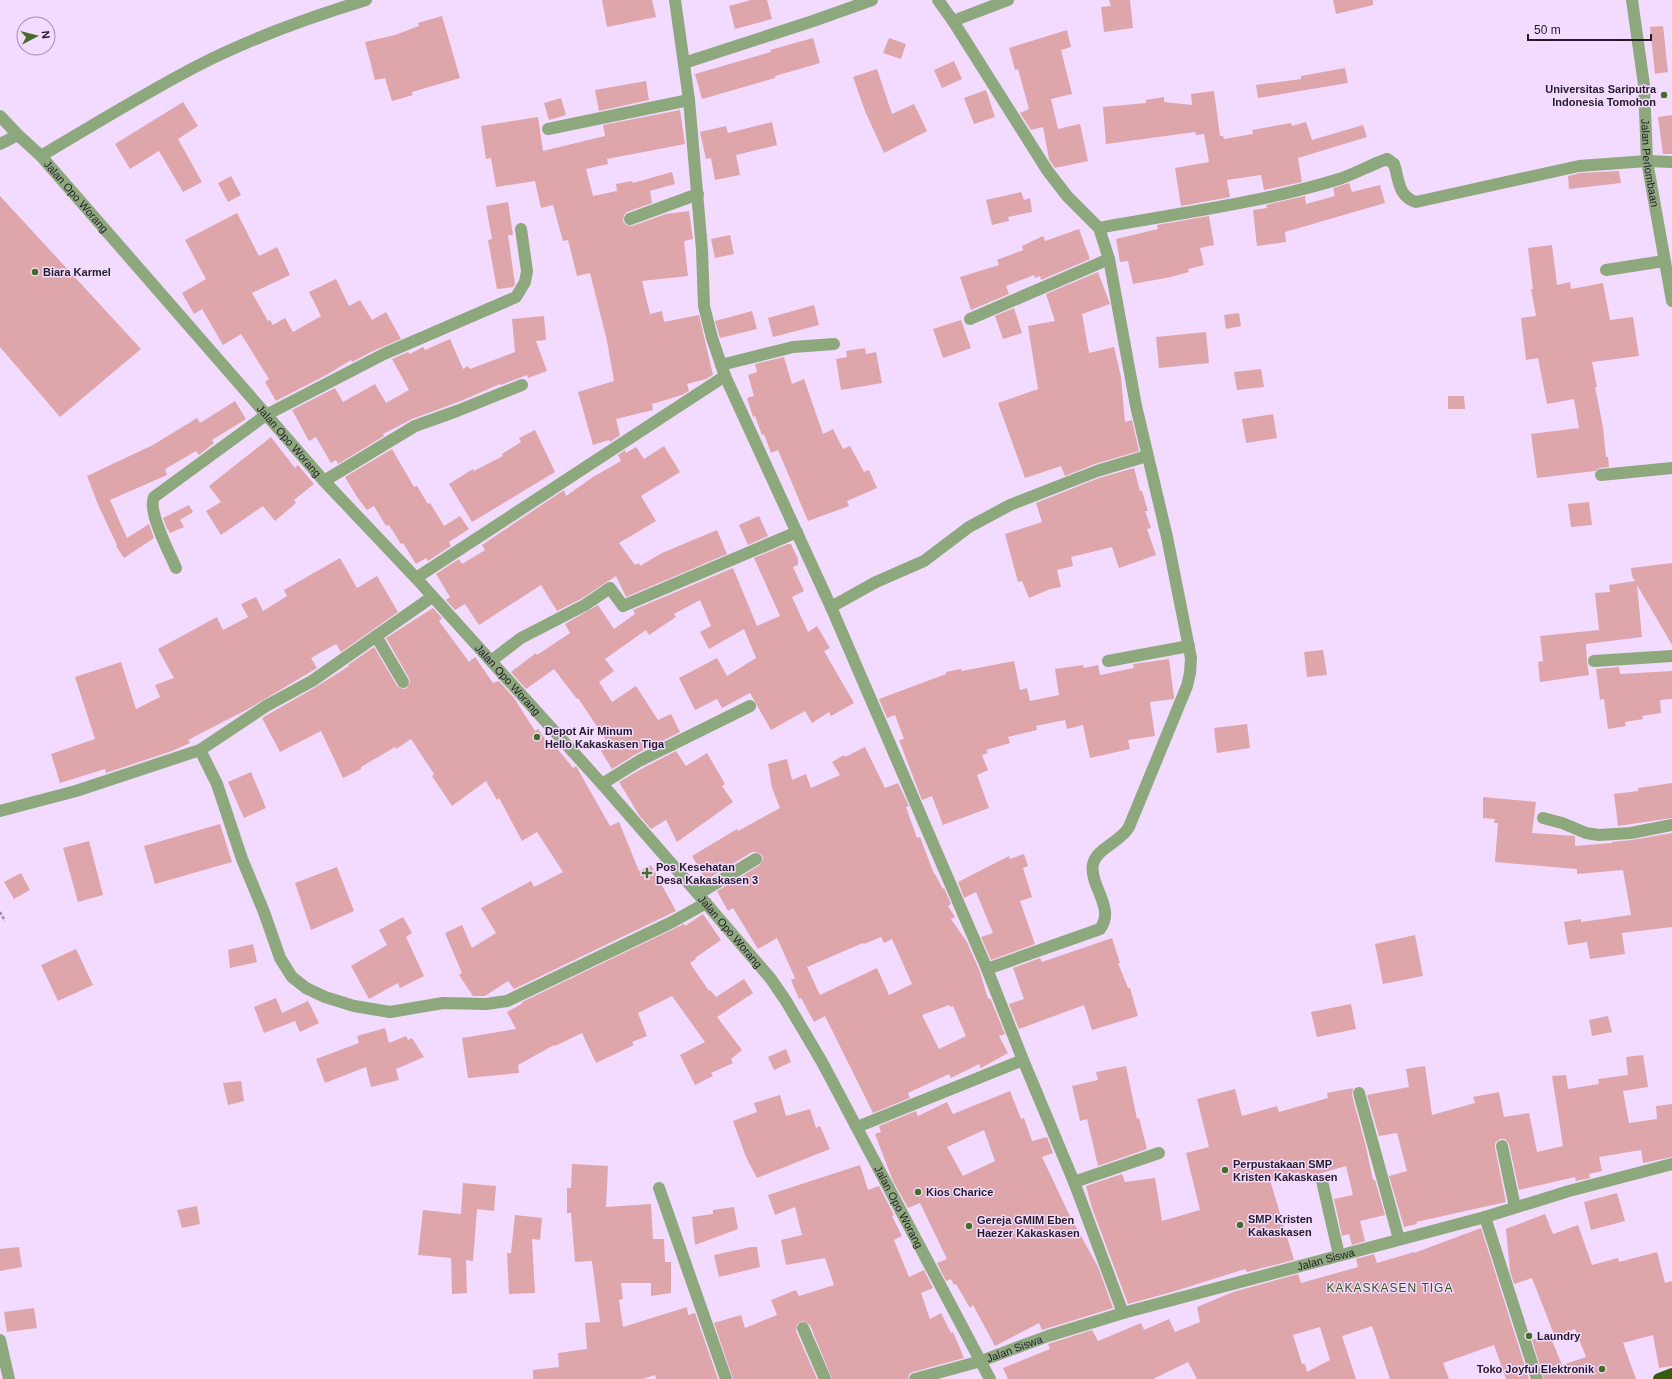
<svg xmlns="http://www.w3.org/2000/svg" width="1672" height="1379" font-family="Arial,sans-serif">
<rect width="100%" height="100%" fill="#f2dbff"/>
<g fill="#dea6aa" fill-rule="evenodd">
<path d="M602 0H652L656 17 607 27Z"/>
<path d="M751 0H767L772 19 735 29 729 6Z"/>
<path d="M1109 0H1130L1133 28 1104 32 1101 7 1111 6Z"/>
<path d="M1333 0H1373V5L1336 14Z"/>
<path d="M442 16 460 78 412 92 413 95 392 101 385 78 375 80 365 42 395 35 419 26 418 23Z"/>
<path d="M1663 26 1668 72 1655 74 1650 27Z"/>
<path d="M1067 30 1071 47 1061 50 1072 94 1051 99 1058 129 1080 124 1088 161 1055 168 1049 159 1043 127 1031 130 1020 113 1029 109 1018 69 1015 70 1009 48Z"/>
<path d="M813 38 820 63 775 76V78L702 99 695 74 771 52 770 50Z"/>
<path d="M889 38 906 44 901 59 883 53Z"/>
<path d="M954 61 962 79 942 88 934 70Z"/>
<path d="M1345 68 1348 83 1258 98 1256 85 1301 79V76Z"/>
<path d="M877 69 892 114 914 104 927 131 884 153 865 111 853 77Z"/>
<path d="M646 81 649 100 599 111 595 90Z"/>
<path d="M986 90 995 117 974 124 964 98Z"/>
<path d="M1214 91 1220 136H1223L1224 139 1253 134 1252 130 1291 123 1292 126 1306 122 1312 140 1363 125 1367 137 1298 158 1302 182 1264 190 1261 175 1227 180 1230 197 1181 206 1175 168 1209 162 1204 134 1196 135 1195 132 1106 144 1103 107 1146 103V100L1164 97V102L1192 105 1191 94Z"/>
<path d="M561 98 566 115 549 120 544 103Z"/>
<path d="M183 102 198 126 178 139 202 182 183 192 159 151 130 169 115 144Z"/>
<path d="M680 110 685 144 607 159 608 164 586 169 593 196 617 191 616 184 632 181 633 183 672 172 675 184 650 191 652 203 627 212 624 215 623 221 626 225 632 226 666 214 689 211 693 239 684 241 688 276 642 281 650 314 662 311 664 322 699 315 713 375 706 379 687 384 689 391 682 395 652 404 653 410 616 419 620 435 610 442 609 440 593 445 578 392 614 381 607 341 590 273 577 276 568 240 563 241 553 205 541 208 535 181 496 187 491 158 486 159 481 126 538 117 543 151 605 136 603 125Z"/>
<path d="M1672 115V154H1663L1658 117Z"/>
<path d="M772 122 777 145 736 155 740 175 715 180 711 158 706 159 700 132 726 126 728 133Z"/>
<path d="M1619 171 1621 183 1569 189 1568 176 1580 173Z"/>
<path d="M231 176 241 195 228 202 218 183Z"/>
<path d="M1349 183 1352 192 1380 185 1385 203 1285 232 1286 242 1257 246 1253 210 1267 208 1266 205 1305 196 1306 204 1335 196 1333 188Z"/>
<path d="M1021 192 1024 200 1030 198 1032 212 1008 217 1009 221 992 225 986 200Z"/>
<path d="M0 196 141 349 60 417 0 347Z"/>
<path d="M508 202 513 235H508L515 284 513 287 497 289 488 240 492 239 486 206Z"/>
<path d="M237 213 259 256 277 247 290 275 252 293 268 321 270 320 273 325 285 318 293 332 321 316 309 292 336 279 349 306 360 300 372 320 386 312 401 339 373 351 352 362 351 360 328 374 276 401 265 382 269 379 241 334 223 345 202 309 194 314 182 293 206 279 185 240Z"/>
<path d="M1209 216 1214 245 1200 248 1204 265 1188 269 1189 272 1171 277 1133 284 1128 261 1120 262 1116 239 1158 229 1157 225Z"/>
<path d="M1079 229 1090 259 1041 280 1040 276 1035 278 1034 275 1006 286 1009 294 971 310 960 277 999 265 997 260 1023 250 1022 246 1043 236 1045 241Z"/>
<path d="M730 235 734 254 715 258 711 239Z"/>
<path d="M1552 245 1557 285 1570 282 1571 289 1603 283 1610 320 1633 317 1639 356 1592 362 1597 387H1595L1603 427 1606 457H1608L1609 467 1600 468 1595 471 1537 478 1531 434 1579 428 1574 399 1547 404 1538 358 1526 360 1521 318 1536 316 1531 289H1533L1528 248Z"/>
<path d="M1098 272 1110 304 1082 314 1089 353 1114 347 1121 377 1125 422 1132 420 1139 451 1095 464 1065 476 1061 466 1025 478 998 403 1038 389 1028 326 1055 321 1046 294Z"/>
<path d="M814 305 819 325 773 337 768 318Z"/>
<path d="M1014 308 1022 333 1003 339 995 316Z"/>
<path d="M752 311 757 329 720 338 715 321Z"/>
<path d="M1239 313 1241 326 1226 329 1224 315Z"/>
<path d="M544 316 546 340 536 341 547 371 528 378 527 375 501 385 500 384 461 401 412 419 383 434 384 436 338 464 336 460 331 463 316 437 309 441 292 410 335 388 343 402 375 384 386 403 409 390 392 359 408 352 410 354 423 347 425 350 450 339 463 369 468 366 470 369 515 352 512 319Z"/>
<path d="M961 320 971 348 943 358 933 329Z"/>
<path d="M1206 332 1209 363 1159 368 1156 337Z"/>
<path d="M865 348 866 354 876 352 882 383 841 390 836 359 847 357 846 351Z"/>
<path d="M784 357 792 384 804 379 823 434 833 429 843 449 850 446 864 472 869 470 877 488 847 501 849 506 808 521 778 450 771 453 764 434 762 435 755 416 753 417 747 398 754 396 748 375 757 372 755 364Z"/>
<path d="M1261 369 1264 387 1237 390 1234 372Z"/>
<path d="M1448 396H1464L1465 409H1448Z"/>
<path d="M235 401 246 419 212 440 214 443 199 455 196 451 165 469 167 475 110 500 127 538 149 524 154 538 124 558 116 546 117 545 99 507 87 476 153 445 197 418 200 423Z"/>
<path d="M1273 414 1277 438 1246 443 1242 419Z"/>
<path d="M535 430 555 472 472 522 449 484 473 469 474 471 503 456 502 454 521 442 519 438Z"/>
<path d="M271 437 295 468 298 465 314 484 294 500 296 503 275 521 263 506 221 535 206 511 221 502 209 486Z"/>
<path d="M664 446 680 472 641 496 656 521 619 543 635 565 639 563 640 566 662 553 717 530 727 554 626 597 616 576 581 599 557 611 541 585 479 625 465 604 455 610 446 600 450 597 436 574 459 559 462 564 485 550 482 545 564 490 566 496 593 477 621 461 618 455 625 450 626 453 636 447 644 459Z"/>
<path d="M392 449 414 487 417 486 428 504 430 503 444 526 460 516 469 529 449 542 451 546 428 561 426 558 416 564 403 543 401 544 389 525 386 526 374 506 367 510 357 497 345 477Z"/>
<path d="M1134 468 1140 491H1142L1148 511H1145L1151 528 1147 529 1156 555 1119 568 1112 547 1071 557 1073 566 1057 570 1061 587 1050 589 1029 598 1022 581 1018 582 1005 534 1042 522 1036 503 1099 478Z"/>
<path d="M1589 502 1592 525 1571 527 1568 504Z"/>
<path d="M189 505 193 512 180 520 184 527 170 533 168 529H167L163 518Z"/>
<path d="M759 516 768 536 748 545 739 525Z"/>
<path d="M788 544H791L798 559V565L793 567 804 591 792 597 808 632 817 626 830 648 824 651 854 703 831 716 829 712 812 723 805 711 771 730 750 693 722 708 717 699 695 710 679 678 717 658 727 676 756 658 744 629 709 649 700 632 711 626 700 600 674 614 676 617 649 635 646 630 605 659 614 671 599 682 612 702 636 686 658 720 671 714 680 732 636 754 612 769 601 751 610 746 578 698 577 699 554 669 526 689 511 672 536 653 537 655 570 633 565 624 598 605 614 629 635 614 633 610 733 568 757 626 780 616 754 558Z"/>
<path d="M340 558 357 588 377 576 398 612 341 652 336 644 311 658 317 668 248 709 188 740 190 743 172 751 106 773 105 769 60 783 51 754 95 739 75 677 121 662 136 709 160 697 155 685 174 678 158 649 217 617 223 630 248 617 241 604 256 597 263 611 287 596 284 590Z"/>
<path d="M1672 563V645L1637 585 1642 637 1586 644 1587 662 1589 675 1540 682 1538 662 1543 661 1540 636 1599 630 1595 593 1610 592 1609 585 1635 581 1632 576 1631 568Z"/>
<path d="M433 608 442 618 439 621 469 662 475 657 493 683 499 681 514 698 535 731 538 729 548 743 551 741 573 768 576 766 610 826 619 822 639 871 651 865 676 911 514 989 508 981 485 996H473L459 975 462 973 445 933 462 925 472 948 496 933 481 908 531 881 534 887 563 872 537 832 522 841 499 798 497 800 486 781 452 806 432 776 434 774 411 739 396 749 395 747 361 767V769L343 778 321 731 280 752 262 718 316 687 349 666 348 665 374 647 397 686 403 689 407 688 410 682 409 678 386 638Z"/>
<path d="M1323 650 1327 675 1307 677 1304 652Z"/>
<path d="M1169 659 1174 697V699L1150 702 1155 736 1128 740 1130 749 1090 758 1083 725 1067 729 1065 720 1036 726 1037 730 1008 737 1010 743 986 750 988 753 982 755 988 770 977 775 989 808 943 825 932 796 922 800 899 740 904 739 895 715 887 718 879 699 946 674V672L961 669 962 671 1014 661 1020 690 1027 688 1030 701 1059 695 1055 669 1083 665 1084 668 1098 665 1100 675 1134 668 1133 664Z"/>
<path d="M1619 667 1620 674 1672 671V699L1660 700 1661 713 1642 716 1643 719 1625 722 1626 726 1608 729 1604 699 1600 700 1596 669Z"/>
<path d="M1247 724 1250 748 1217 753 1214 728Z"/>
<path d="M865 747 885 788 898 783 909 806 906 807 917 838 920 837 934 874H935L943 889 944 888 951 904 948 906 955 917 951 919 967 942 980 972 988 999 990 998 1005 1034 999 1036 1008 1053 981 1068 979 1064 951 1078 949 1074 908 1093 910 1098 873 1113 825 1016 814 1022 801 998 799 999 791 980 795 978 777 938 758 949 733 908 728 911 717 891 760 865 763 859 762 855 756 852H752L706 880 692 856 737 829 738 831 780 808 772 788 768 764 787 759 792 780 806 774 811 788 840 775 832 762 844 755 845 757ZM881 937 884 943 892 939 912 984 889 995 877 968 820 995 807 967 863 943 864 944ZM949 1005 950 1007 953 1006 966 1036 939 1049 922 1015Z"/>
<path d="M676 751 686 766 707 753 725 784 722 786 733 802 677 842 666 820 651 829 639 815 619 782 643 768Z"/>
<path d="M251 772 266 808 244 818 228 782Z"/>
<path d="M1672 783V818L1618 826 1614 794 1638 791V788Z"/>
<path d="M1483 797 1536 802 1532 833 1575 836V846L1612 843V842L1632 840 1672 833V927L1622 933 1625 954 1590 959 1587 942 1568 945 1564 922 1581 919V922L1631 915 1623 870 1577 874V869L1495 862 1498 823H1494L1495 819 1483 818Z"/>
<path d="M220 824 232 862 155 884 144 846Z"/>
<path d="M89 841 103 895 78 902 63 848Z"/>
<path d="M1024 854 1028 866 1023 868 1032 897 1020 901 1035 944 991 960 981 937 993 933 976 892 964 898 958 882 1009 856 1010 859Z"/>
<path d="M337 867 354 911 311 930 295 883Z"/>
<path d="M21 873 30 890 14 899 4 882Z"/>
<path d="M703 914 721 940 695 958 696 959 690 963 709 991 710 990 716 997 744 979 753 993 717 1017 742 1050 731 1059 733 1063 711 1073 713 1076 695 1085 680 1055 705 1042 672 996 638 1013 647 1036 632 1042 634 1045 596 1063 582 1033 555 1046 554 1045 518 1065 519 1073 468 1078 462 1038 516 1029 507 1012 523 1003 522 1002 684 924 685 926Z"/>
<path d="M403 917 412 933 406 937 424 976 400 988 398 983 369 999 351 966 387 945 379 930Z"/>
<path d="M1415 935 1423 976 1383 984 1375 944Z"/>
<path d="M1112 938 1120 963H1118L1128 988H1130L1138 1016 1092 1030 1084 1005 1019 1029 1009 1004 1024 999 1013 968 1040 958 1042 962Z"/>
<path d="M253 944 257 962 230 968 228 950Z"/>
<path d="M76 949 93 985 58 1001 41 965Z"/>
<path d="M276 998 282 1013 308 1001 319 1023 300 1032 295 1021 264 1033 254 1007Z"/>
<path d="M1351 1004 1356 1029 1317 1037 1311 1012Z"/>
<path d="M1608 1016 1612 1032 1592 1036 1589 1020Z"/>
<path d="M385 1028 389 1043 406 1036 408 1040 412 1038 424 1057 396 1069 399 1080 371 1087 366 1067 325 1083 316 1059 359 1043 357 1036Z"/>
<path d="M786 1049 791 1062 774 1070 768 1057Z"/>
<path d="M1643 1055 1648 1087 1623 1091 1629 1123 1657 1119 1656 1106 1672 1104V1157L1643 1163 1641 1150 1599 1157 1602 1171 1589 1174 1590 1178 1576 1181 1575 1177 1519 1190 1509 1144 1505 1139H1500L1495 1143V1148L1506 1202 1416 1222 1417 1224 1404 1227 1389 1176 1407 1171 1397 1133 1379 1136 1367 1095 1409 1087 1406 1069 1425 1066 1432 1115 1475 1103 1473 1097 1499 1092 1504 1117 1529 1113 1537 1152 1563 1146 1552 1076 1566 1075 1568 1089 1599 1084 1598 1079 1628 1075 1626 1057Z"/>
<path d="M1126 1066 1137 1119 1139 1118 1147 1149 1098 1166 1087 1119 1080 1121 1072 1086 1098 1080 1096 1072Z"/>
<path d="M241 1081 244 1101 228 1105 223 1083Z"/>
<path d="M1353 1088 1352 1095 1366 1147 1373 1180H1375L1385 1215 1360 1221 1365 1241 1352 1245 1349 1234 1342 1236 1334 1199 1353 1195 1346 1166 1301 1179 1299 1172 1270 1180 1294 1260 1247 1272 1245 1269 1172 1292 1128 1304 1092 1208 1086 1186 1122 1174 1125 1182 1155 1178 1162 1221 1200 1210 1186 1153 1209 1147 1197 1099 1235 1089 1242 1116 1277 1106 1279 1112 1328 1098 1327 1093Z"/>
<path d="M1010 1091 1021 1119 1024 1118 1032 1141 1047 1137 1053 1153 1042 1157 1068 1212 1098 1267 1113 1308 1042 1330 1039 1323 995 1346 973 1305 970 1308 956 1284 954 1285 951 1279 946 1281 937 1263 947 1259 920 1203 908 1208 893 1181 875 1134 881 1132 879 1126 916 1111 918 1116 947 1102 953 1114ZM984 1130 995 1161 963 1176 947 1147Z"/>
<path d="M780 1095 786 1116 810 1109 816 1128 820 1126 830 1149 757 1178 746 1157 733 1121 757 1112 754 1103Z"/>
<path d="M572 1164 608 1166 606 1207 651 1204 653 1239H664L665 1262H671V1293L651 1296V1283H621L623 1299 619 1300 623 1327 687 1307 688 1315 695 1313 718 1379H656L655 1375 643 1379H533V1370L559 1367 558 1353 587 1349 585 1323 600 1322 592 1261 575 1262 571 1213H567V1188H571Z"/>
<path d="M860 1165 868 1190 879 1186 894 1215 892 1216 902 1236 894 1240 909 1277 924 1270 933 1288 921 1293 930 1319 941 1313 951 1333 953 1332 964 1358 913 1372 909 1374 908 1379H832L810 1325 803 1321 797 1324 796 1331 817 1379H733L714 1323 741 1315 745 1328 777 1315 771 1300 796 1290 799 1296 834 1285 825 1258 786 1265 781 1240 802 1235 795 1207 775 1215 768 1195Z"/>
<path d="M463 1183 496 1186 494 1211 477 1209 473 1261 466 1260 467 1293 452 1294 451 1258 418 1255 423 1210 461 1214Z"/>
<path d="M1617 1193 1625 1221 1591 1230 1584 1202Z"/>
<path d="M197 1206 200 1224 182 1228 177 1210Z"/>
<path d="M734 1207 738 1229 695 1245 692 1217 713 1214V1210Z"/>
<path d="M1545 1214 1553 1234 1578 1225 1592 1265 1618 1258 1619 1262 1657 1252 1665 1283 1672 1281V1366L1659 1368 1653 1335 1623 1343 1636 1379H1544L1532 1340 1549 1333 1562 1365 1586 1357 1575 1329 1555 1337 1532 1278 1514 1284 1510 1271 1506 1229Z"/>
<path d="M515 1215 542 1218 540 1240 532 1239 535 1293 509 1294 507 1253H511Z"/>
<path d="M1481 1228 1529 1379H1506L1494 1345 1443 1363 1449 1379H1390L1372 1326 1342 1336 1356 1379H1197L1188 1362 1153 1379H1008L1003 1368 1050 1349 1048 1344 1092 1330 1098 1341 1141 1323 1144 1330 1169 1319 1175 1332 1200 1322 1197 1307 1233 1292 1298 1274 1301 1283 1358 1267 1356 1259 1374 1254 1377 1263 1414 1252V1253ZM1320 1327 1330 1360 1307 1372 1305 1364H1302L1293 1335Z"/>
<path d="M19 1247 22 1267 0 1271V1249Z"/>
<path d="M751 1247H757L760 1267 719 1277 714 1255Z"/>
<path d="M34 1308 37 1328 7 1332 4 1312Z"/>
</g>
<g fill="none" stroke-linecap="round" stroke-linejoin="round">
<path stroke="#9c8aa6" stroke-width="2.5" stroke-dasharray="3 2" stroke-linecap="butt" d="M0 912 5 921"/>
<g stroke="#8ea87e" stroke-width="12">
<path d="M675 0 689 100 702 250 704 306 712 338 725 376"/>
<path d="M938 0 953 21 1047 170 1067 196 1099 228 1109 259 1136 406 1167 537 1191 658 1190 673 1187 686 1129 827C1127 830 1124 834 1121 836 1112 845 1096 851 1093 864 1089 886 1116 908 1100 929L987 969"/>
<path id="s1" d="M1632 0 1644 85 1647 161 1672 301"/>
<path d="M953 21 1008 0"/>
<path d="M684 63 813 21 872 0"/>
<path id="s2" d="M0 116 18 135 41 156 324 481 416 578 602 784 698 894 771 979 786 1001 822 1062 990 1379"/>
<path d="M548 129 689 100"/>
<path d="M0 144 18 135"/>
<path d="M41 156C93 125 145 93 199 65 252 38 310 17 366 0"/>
<path d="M630 219 698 194"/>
<path d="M1099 228C1179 213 1261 203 1339 179 1355 174 1370 165 1387 159L1394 164C1399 179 1398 197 1416 202L1579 166 1647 161 1672 162"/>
<path d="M1606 270 1664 261"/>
<path d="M970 319 1109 259"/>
<path d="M721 365 793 347 834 344"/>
<path d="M1601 475 1672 468"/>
<path d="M324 481 415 426 457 411 522 385"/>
<path d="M176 568C170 554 147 511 154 497L266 415 384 354 516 297 525 282 527 271 521 229"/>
<path d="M416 578 725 376 831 607 987 969 1023 1060 1074 1182 1123 1313"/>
<path d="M831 607 876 582 924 561 969 527 1010 505 1097 471 1147 456"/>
<path d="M376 636 403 682"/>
<path d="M491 661 521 638 585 605 610 588 623 606 797 532"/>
<path d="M1108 661 1189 646"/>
<path d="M1594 661 1672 656"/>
<path d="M200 750 217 784 242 859 264 912 280 958 292 977 306 988 325 997 354 1006 390 1012 443 1003 486 1004 507 1001 672 922 706 903"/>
<path d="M602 784 639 761 750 706"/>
<path d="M0 811 76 791 200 750 266 706 312 681 432 597"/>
<path d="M1543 818 1562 823 1586 833 1599 835 1631 833 1672 825"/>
<path d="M698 894 756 859"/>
<path d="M1359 1093 1399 1239"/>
<path d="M857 1127 1023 1060"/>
<path d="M1502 1146 1515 1207"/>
<path d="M1322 1181 1339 1255"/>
<path d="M1074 1182 1159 1153"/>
<path d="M659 1188 726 1379"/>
<path d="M1485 1217 1537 1379"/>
<path d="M803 1328 825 1379"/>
<path d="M0 1340 9 1379"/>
<path id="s3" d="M915 1379 981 1361 1048 1336 1123 1313 1485 1217 1569 1191 1672 1164"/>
</g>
<path stroke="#345c0b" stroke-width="12" d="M1659 1379 1672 1374"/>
</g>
<g fill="#466d27" stroke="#f2dbff" stroke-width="1.5">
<circle cx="1664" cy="95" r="4"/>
<circle cx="35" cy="272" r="4"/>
<circle cx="537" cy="737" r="4"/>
<path d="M645 867h4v4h4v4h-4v4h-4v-4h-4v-4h4z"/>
<circle cx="1225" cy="1170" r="4"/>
<circle cx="918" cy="1192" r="4"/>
<circle cx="1240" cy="1225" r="4"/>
<circle cx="969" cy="1226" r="4"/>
<circle cx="1529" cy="1336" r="4"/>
<circle cx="1602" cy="1369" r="4"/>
</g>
<g text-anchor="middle" stroke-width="3" stroke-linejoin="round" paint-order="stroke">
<g font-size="11" font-weight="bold" fill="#251b2b" stroke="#f2dbff" text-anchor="start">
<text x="1656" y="93" text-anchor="end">Universitas Sariputra<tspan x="1656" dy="13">Indonesia Tomohon</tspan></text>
<text x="43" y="276">Biara Karmel</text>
<text x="545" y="735">Depot Air Minum<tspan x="545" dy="13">Hello Kakaskasen Tiga</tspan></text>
<text x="656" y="871">Pos Kesehatan<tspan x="656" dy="13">Desa Kakaskasen 3</tspan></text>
<text x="1233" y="1168">Perpustakaan SMP<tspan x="1233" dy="13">Kristen Kakaskasen</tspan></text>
<text x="926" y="1196">Kios Charice</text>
<text x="1248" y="1223">SMP Kristen<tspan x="1248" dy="13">Kakaskasen</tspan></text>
<text x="977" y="1224">Gereja GMIM Eben<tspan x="977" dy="13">Haezer Kakaskasen</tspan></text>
<text x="1537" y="1340">Laundry</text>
<text x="1594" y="1373" text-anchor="end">Toko Joyful Elektronik</text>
</g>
<g font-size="11" fill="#251b2b" stroke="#f2dbff">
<text dy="4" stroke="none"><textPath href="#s1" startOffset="164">Jalan Perlombaan</textPath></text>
<text dy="4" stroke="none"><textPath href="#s2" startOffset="111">Jalan Opo Worang</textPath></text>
<text dy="4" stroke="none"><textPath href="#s2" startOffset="435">Jalan Opo Worang</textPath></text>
<text dy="4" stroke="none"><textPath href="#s2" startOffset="759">Jalan Opo Worang</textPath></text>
<text dy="4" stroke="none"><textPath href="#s2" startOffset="1095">Jalan Opo Worang</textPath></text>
<text dy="4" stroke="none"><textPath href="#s2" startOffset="1419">Jalan Opo Worang</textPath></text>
<text dy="4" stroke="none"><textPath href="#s3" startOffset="428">Jalan Siswa</textPath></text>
<text dy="4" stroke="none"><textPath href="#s3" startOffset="104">Jalan Siswa</textPath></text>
</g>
<g font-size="12" letter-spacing="1" fill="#335616" stroke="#f2dbff">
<text x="1390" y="1292">KAKASKASEN TIGA</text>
</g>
</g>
<g transform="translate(36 36) rotate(83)"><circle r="19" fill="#f2dbff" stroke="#a08eaa"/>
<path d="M0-3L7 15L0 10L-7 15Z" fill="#466d27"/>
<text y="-6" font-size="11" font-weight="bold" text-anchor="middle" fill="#251b2b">N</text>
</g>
<path d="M1528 34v6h123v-6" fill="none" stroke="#251b2b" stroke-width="2"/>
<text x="1534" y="34" font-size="12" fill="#251b2b" stroke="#f2dbff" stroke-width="3" paint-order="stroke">50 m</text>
</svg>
